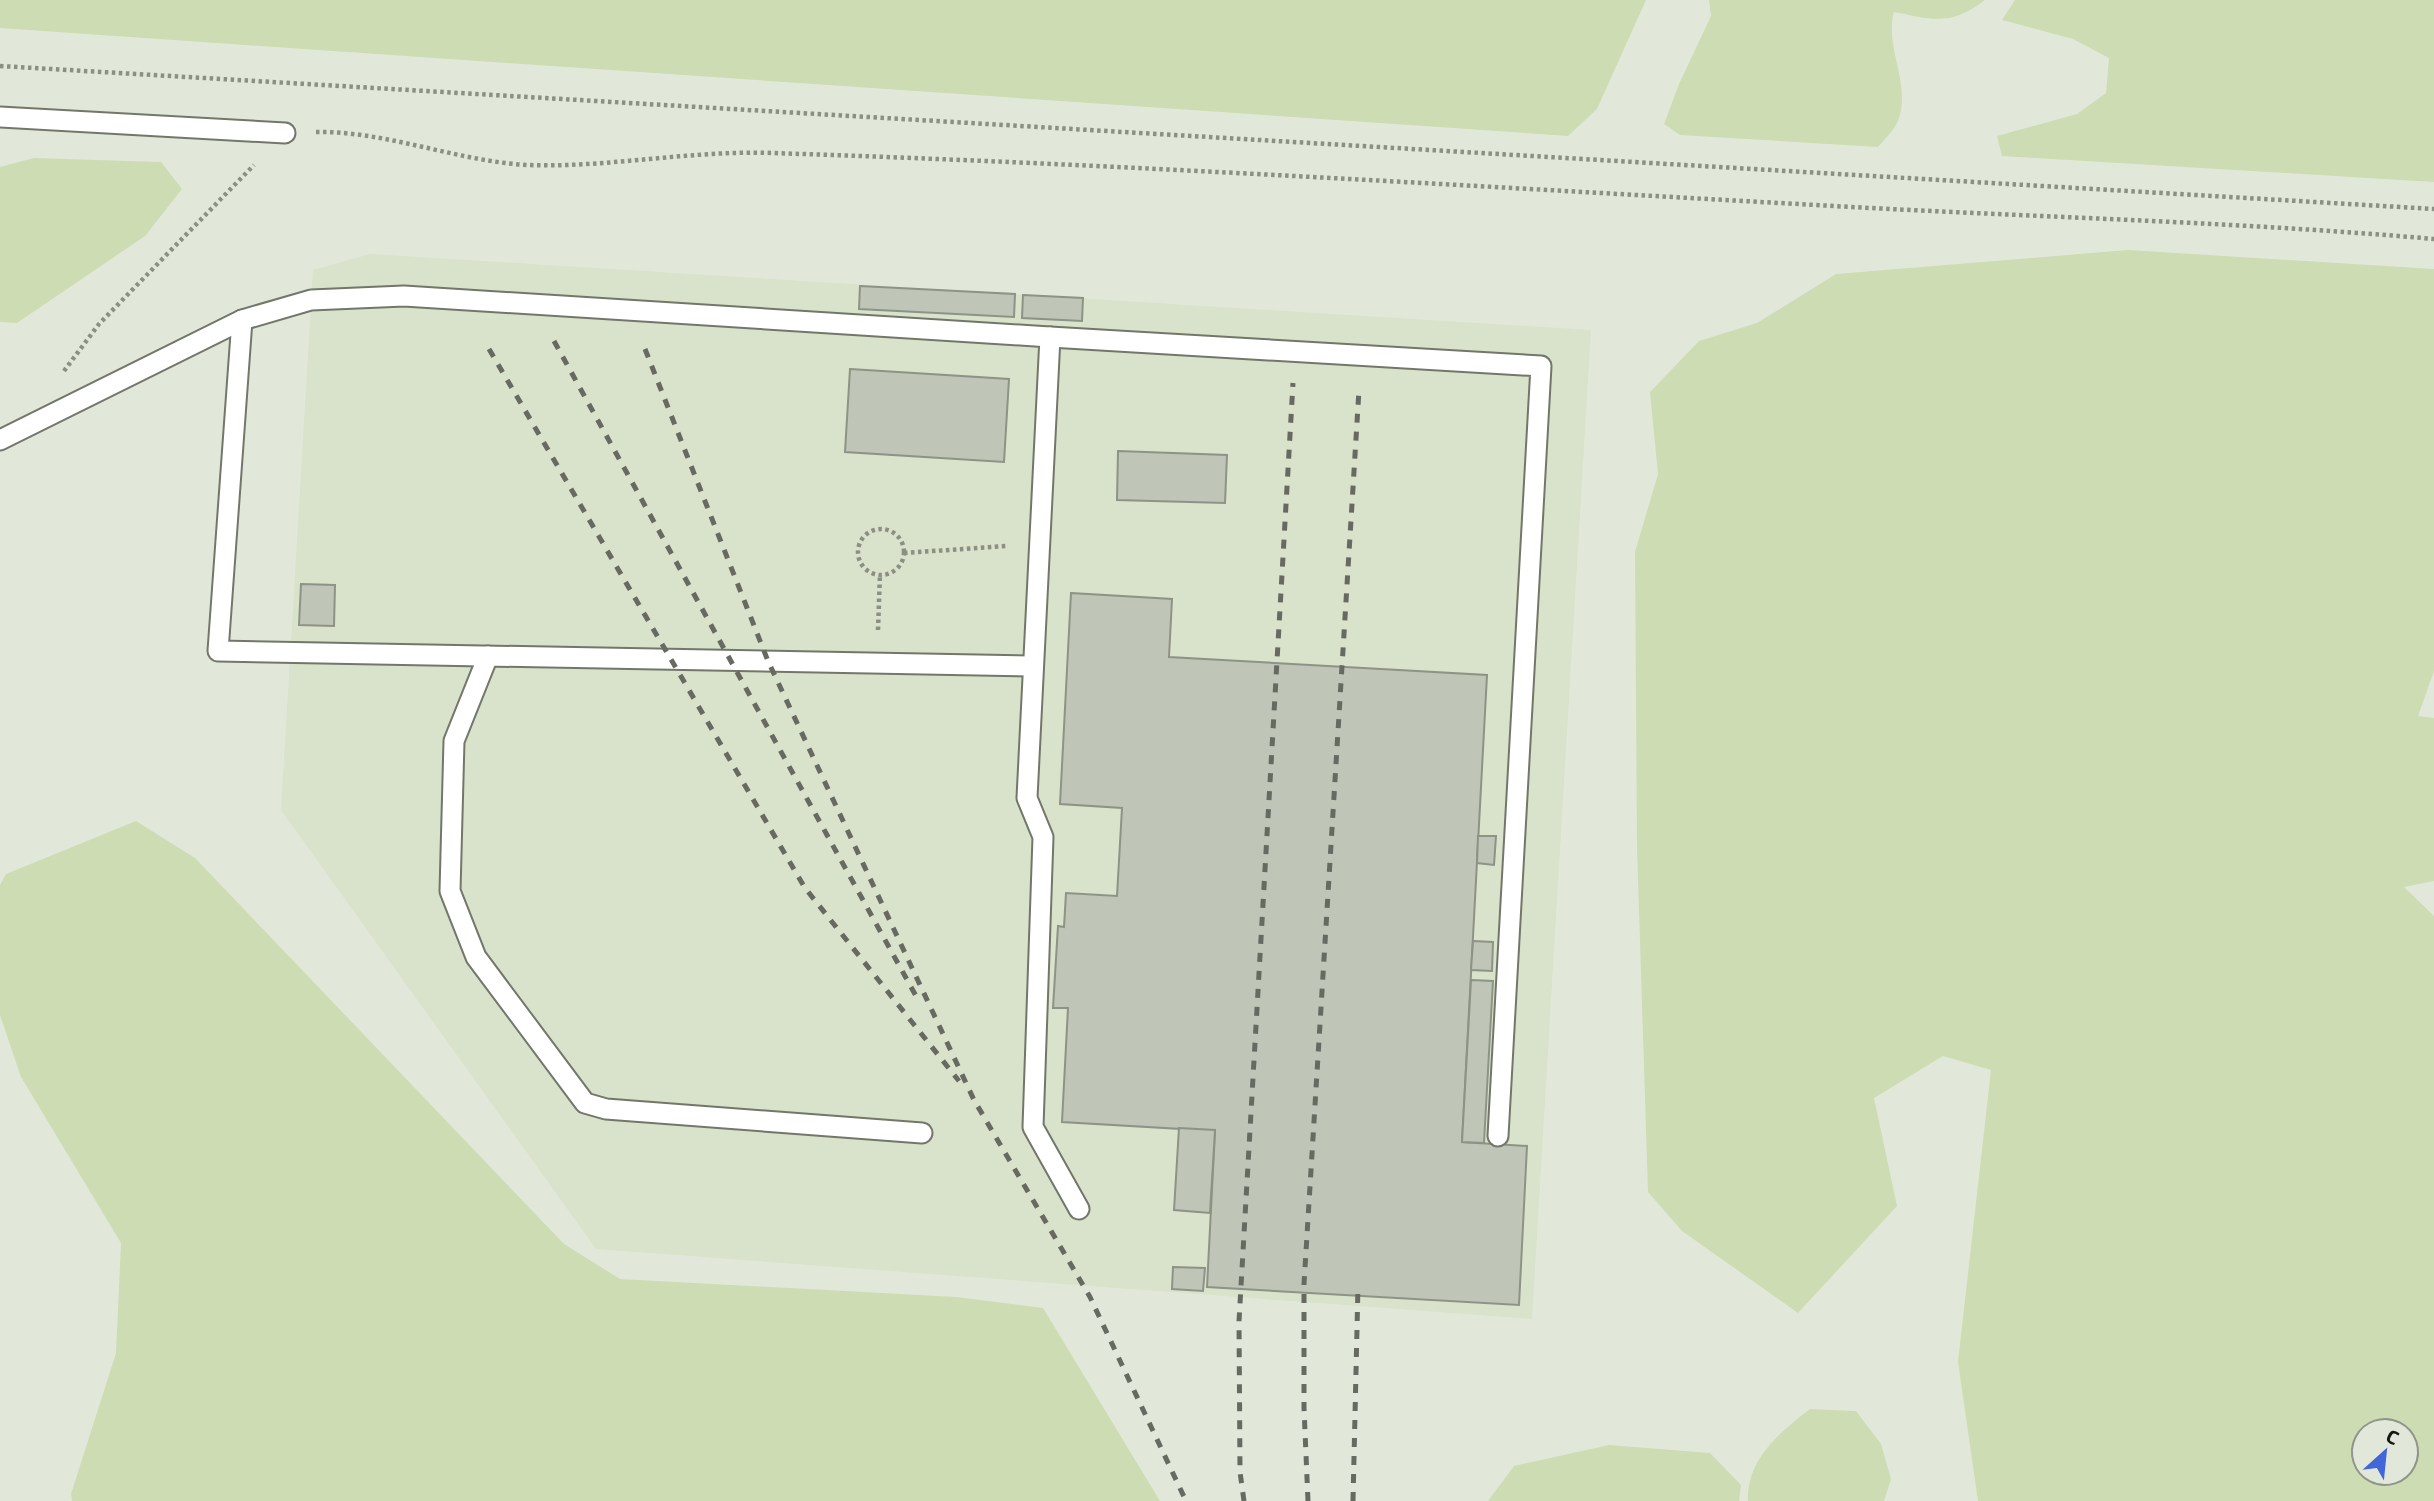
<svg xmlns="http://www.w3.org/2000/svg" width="2434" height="1501" font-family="'Exo 2',sans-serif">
<rect width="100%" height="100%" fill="#e2e8d9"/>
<path fill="#d9e2cb" d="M370 254 1591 330 1532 1319 596 1249 281 810 313 270Z"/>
<g fill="#cddcb3" fill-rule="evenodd">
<path d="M0 0H1646L1597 109 1568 136 0 28Z"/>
<path d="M1709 0H1985C1951 26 1933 20 1894 12 1884 47 1912 85 1898 121 1894 130 1884 140 1878 147L1680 135 1664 124 1679 84 1711 16Z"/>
<path d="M2015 0H2434V182L2002 156 1997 136 2077 114 2106 93 2109 58 2073 39 2002 20Z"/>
<path d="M34 158 161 162 182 189 145 236 17 323 0 322V167Z"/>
<path d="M2128 250 2434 269V671L2418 716 2434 718V881L2404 887 2434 916V1501H1978L1958 1362 1991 1070 1943 1056 1874 1098 1897 1206 1798 1313 1682 1231 1648 1192 1637 848 1635 552 1658 474 1650 392 1699 341 1757 323 1836 274ZM2364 1431H2406V1473H2364Z"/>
<path d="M136 821 195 858 564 1244 620 1279 956 1297 1043 1308 1160 1501H72L71 1494 116 1353 121 1243 21 1077 0 1015V885L6 874Z"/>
<path d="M1810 1409 1856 1411 1881 1444 1891 1479 1884 1501H1748C1746 1460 1780 1432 1810 1409Z"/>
<path d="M1609 1445 1710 1453 1741 1485 1739 1501H1488L1514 1466Z"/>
</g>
<g fill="#c0c6b7" stroke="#8d9385" stroke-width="2">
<path d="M860 286 1015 294 1014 317 859 309Z"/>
<path d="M1023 295 1083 298 1082 321 1022 318Z"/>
<path d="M850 369 1009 379 1004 462 845 452Z"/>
<path d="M1118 451 1227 455 1225 503 1117 500Z"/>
<path d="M301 584 335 585 334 626 299 625Z"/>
<path d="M1071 593 1172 599 1169 657 1487 675 1462 1142 1527 1146 1519 1305 1207 1287 1215 1131 1062 1122 1068 1008H1053L1058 926 1064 927 1066 893 1117 896 1122 808 1060 804Z"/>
<path d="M1478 836H1496L1494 865 1477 863Z"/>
<path d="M1473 941 1493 942 1492 971 1471 970Z"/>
<path d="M1471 980 1493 981 1484 1143 1462 1142Z"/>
<path d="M1179 1128 1215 1130 1210 1213 1174 1210Z"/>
<path d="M1173 1267 1205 1268 1203 1291 1172 1289Z"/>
</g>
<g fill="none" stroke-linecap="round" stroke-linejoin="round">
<g stroke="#727769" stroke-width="23">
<g id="lane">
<path d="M0 117 285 133"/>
<path d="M242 320 218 651 1032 666"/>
<path d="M1050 337 1541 366 1498 1136"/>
<path d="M0 440 242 320 311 300 404 296 1050 337 1027 798 1043 837 1033 1127 1079 1209"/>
<path d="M488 656 454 741 450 891 476 957 585 1103 606 1109 922 1133"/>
</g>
</g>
<g stroke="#8b8f84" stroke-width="4.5" stroke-dasharray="3.5 3.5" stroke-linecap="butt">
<path d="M0 66 2434 209"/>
<path d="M316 132C387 131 456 161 527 165 608 168 690 150 772 153 1120 164 1468 186 1816 205 2022 217 2229 221 2434 239"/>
<path d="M64 371 99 324 254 165"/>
<circle cx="881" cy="552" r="23"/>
<path d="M904 553 1007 546"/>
<path d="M878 630 880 574"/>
</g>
<use href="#lane" stroke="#fff" stroke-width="19"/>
<g stroke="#676a61" stroke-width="5" stroke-dasharray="9 9" stroke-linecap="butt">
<path d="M554 341 916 996"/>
<path d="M489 349 805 888 959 1081"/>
<path d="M645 349 768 661 974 1100 1090 1297 1186 1501"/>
<path d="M1244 1501 1240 1472 1239 1321 1293 383"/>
<path d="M1308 1501 1304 1408V1284L1359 390"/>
<path d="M1353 1501 1358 1286"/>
</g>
</g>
<g transform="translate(2385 1452) rotate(27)"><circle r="33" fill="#e2e8d9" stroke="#909589" stroke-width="2"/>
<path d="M0-5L12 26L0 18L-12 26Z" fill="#4167d9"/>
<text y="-10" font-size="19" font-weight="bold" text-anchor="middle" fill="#161812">С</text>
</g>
</svg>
